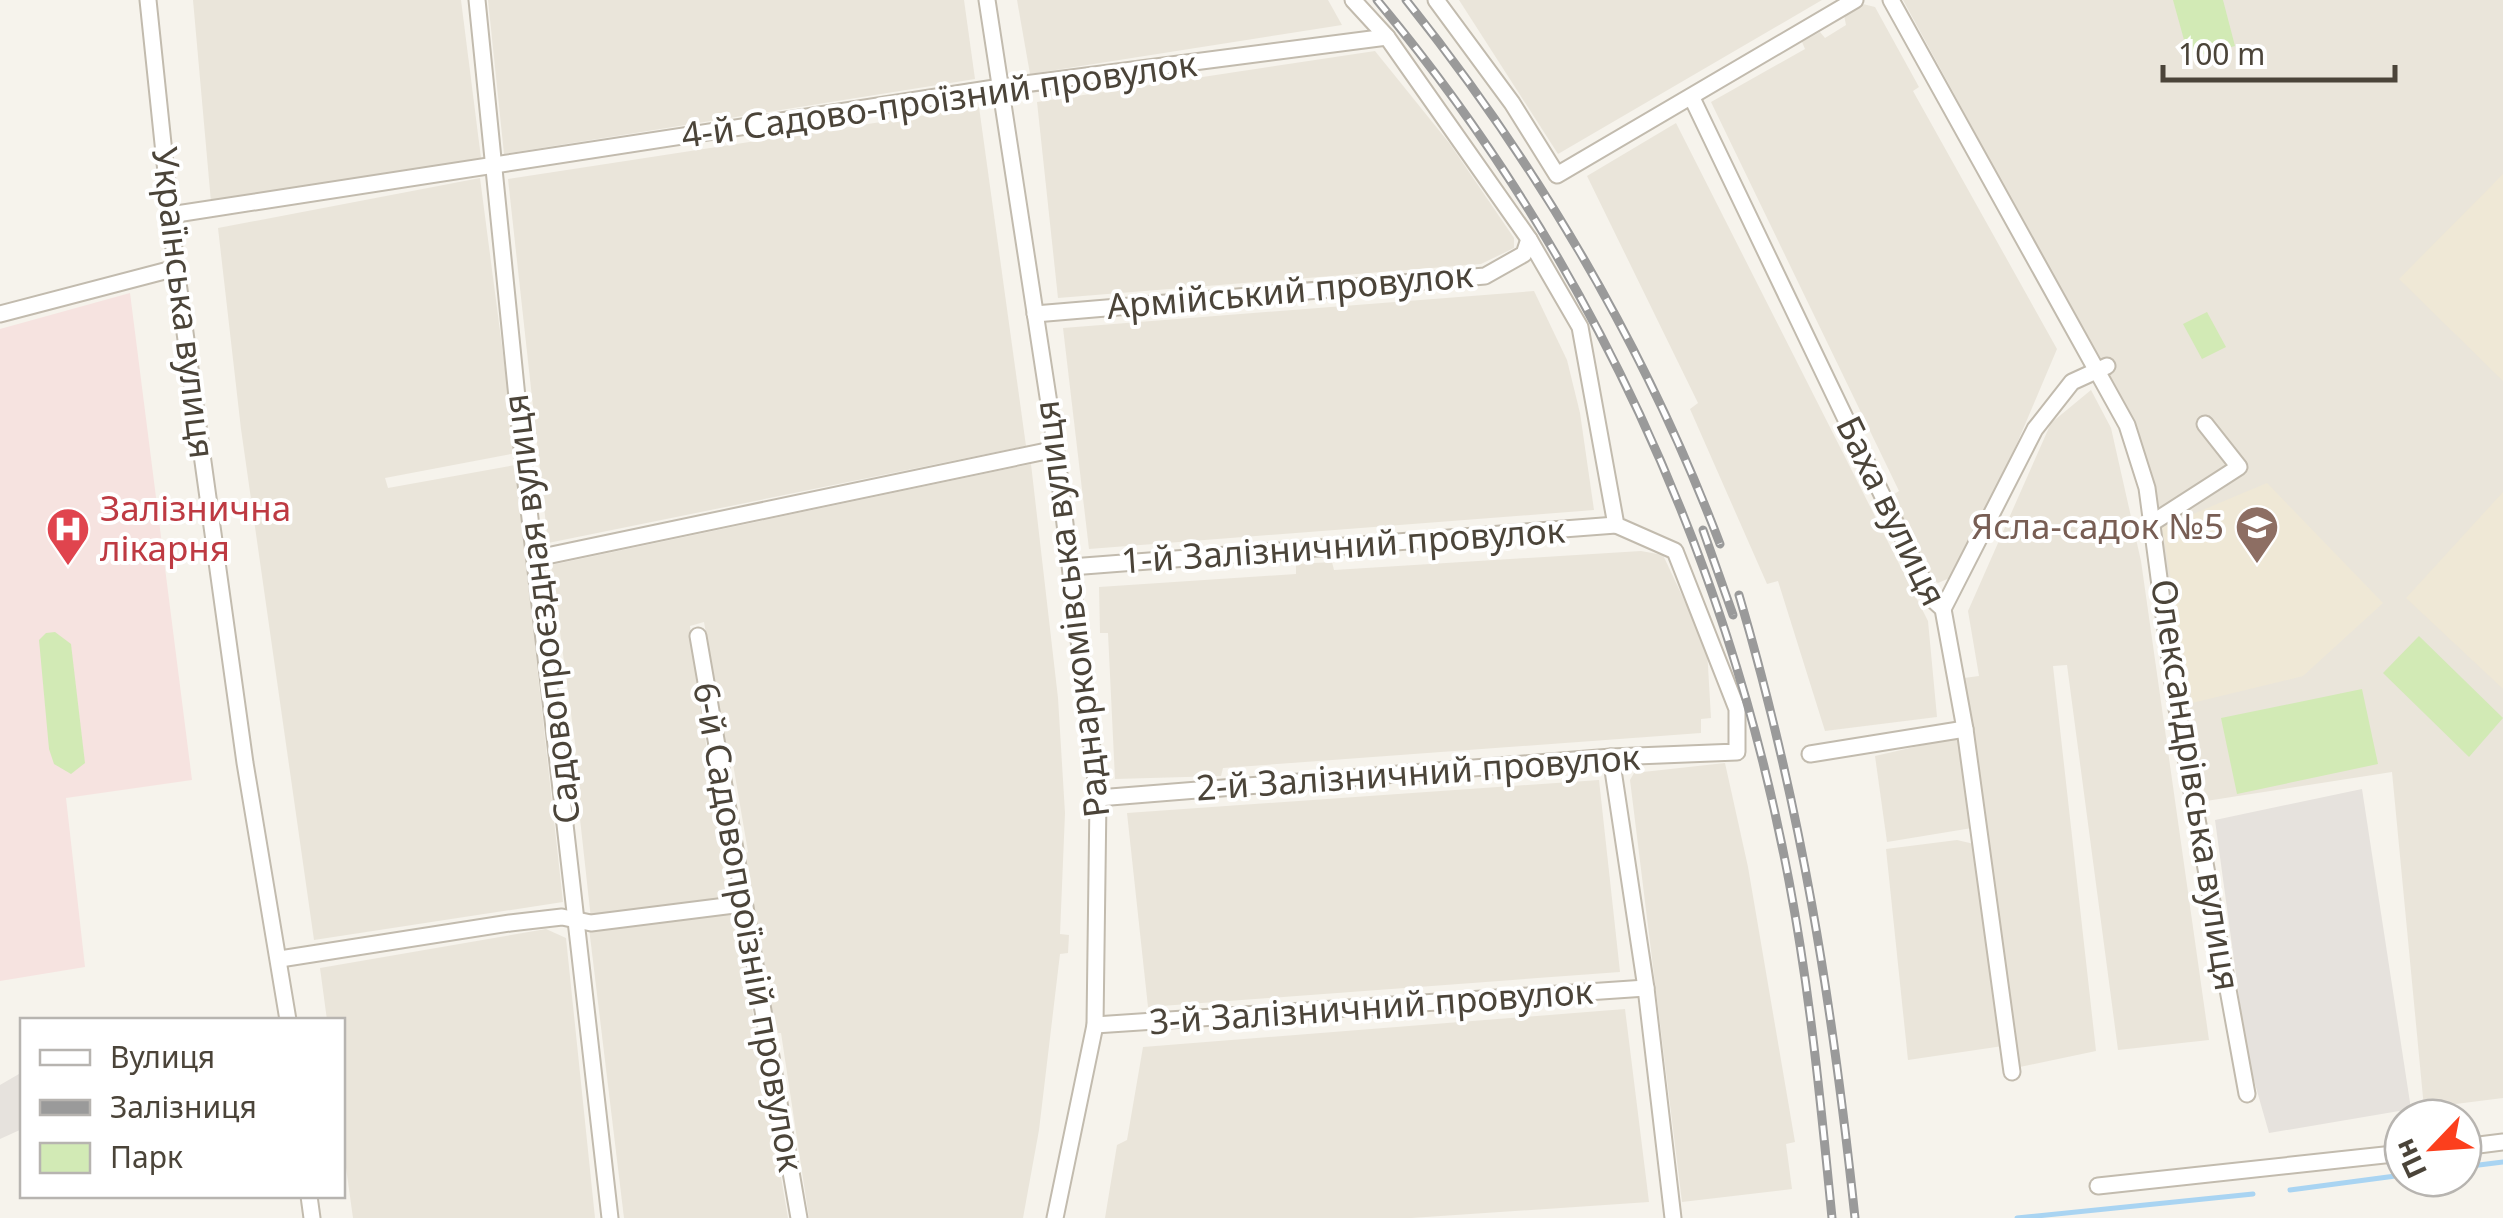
<svg xmlns="http://www.w3.org/2000/svg" width="2503" height="1218" font-family="'Noto Sans',sans-serif">
<rect width="100%" height="100%" fill="#f6f3ec"/>
<g fill="#eae5da">
<path d="M193 0H461L481 158 211 202Z"/>
<path d="M488 0H964L975 79 504 154Z"/>
<path d="M1017 0H1328L1342 25 1030 74Z"/>
<path d="M1459 0H1822L1558 154Z"/>
<path d="M1903 0H2503V1098L2424 1108 2392 772 2206 801 2150 479 2128 414Z"/>
<path d="M1863 4 1875 7 1919 87 1913 91 2057 349 2001 481 1952 577 1938 583 1930 577 1891 496 1899 491 1711 102 1805 49 1802 42 1820 32 1825 38 1846 25 1844 15Z"/>
<path d="M1375 51 1450 144 1514 238V248L1481 264 1058 298 1037 102Z"/>
<path d="M979 107 1026 446 548 543 508 179Z"/>
<path d="M1676 123 1928 621 1937 717 1825 731 1778 581 1767 584 1690 409 1698 403 1587 176Z"/>
<path d="M480 178 516 453 385 478 388 488 515 465 563 902 314 940 241 429 218 228Z"/>
<path d="M1534 291 1567 360 1580 413 1594 510 1089 549 1063 328Z"/>
<path d="M2091 390 2111 428 2141 561 2209 1040 2118 1050 2067 665 2053 666 2096 1051 2015 1068 1964 678 1979 676 1968 611 2051 423Z"/>
<path d="M1031 464 1058 698 1065 813 1060 934 1069 935 1068 953 1060 954 1039 1130 1023 1218H809L781 1033H776L743 855 748 852 733 764H729L704 622 690 626 727 899 591 919 573 755 576 751 551 565Z"/>
<path d="M1641 551 1663 555 1707 649 1711 718 1701 719V733L1223 768 1221 776 1115 779 1108 633H1100L1099 587 1296 574V564L1332 562 1334 570Z"/>
<path d="M1958 737 1972 828 1887 842 1875 756Z"/>
<path d="M1725 763 1748 867 1795 1142 1786 1144 1792 1189 1682 1202 1630 780 1634 773Z"/>
<path d="M1599 780 1620 972 1148 1007 1127 813Z"/>
<path d="M1957 840 1974 844 2003 1046 1908 1060 1886 849Z"/>
<path d="M735 909 788 1218H624L589 928Z"/>
<path d="M546 929 566 938 595 1218H353L342 1139V1020H327L320 968Z"/>
<path d="M1625 1009 1649 1202 1411 1218H1105L1117 1145 1127 1140 1143 1047Z"/>
</g>
<g fill="#e6e2dd">
<path d="M2362 789 2411 1109 2269 1133 2247 1056 2215 820Z"/>
<path d="M19 1074 22 1129 0 1139V1085Z"/>
</g>
<g fill="#efe8d6">
<path d="M2503 174V381L2399 279Z"/>
<path d="M2267 483 2383 603 2303 676 2192 703 2162 527Z"/>
<path d="M2503 492V689L2406 598Z"/>
</g>
<path fill="#f6e3e0" d="M130 293 192 780 66 798 85 967 0 981V329Z"/>
<g fill="#d2eab5">
<path d="M2173 0H2223L2235 46 2189 58Z"/>
<path d="M2207 312 2226 347 2202 359 2183 324Z"/>
<path d="M55 632 71 644 85 763 71 774 54 764 49 749 39 640 46 633Z"/>
<path d="M2419 636 2503 718 2469 757 2383 673Z"/>
<path d="M2362 689 2378 764 2237 794 2221 718Z"/>
</g>
<g fill="none" stroke-linecap="round" stroke-linejoin="round">
<g stroke="#a9d4f2" stroke-width="5">
<path d="M2463 1167 2503 1162"/>
<path d="M2290 1190 2403 1175"/>
<path d="M2017 1218 2253 1194"/>
</g>
<g stroke="#c2bbae" stroke-width="19">
<g id="minor">
<path d="M148 0 176 268 245 763 288 1020"/>
<path d="M477 0 523 457 610 1218"/>
<path d="M987 0 1056 449 1098 798 1095 1025 1055 1218"/>
<path d="M1436 0 1512 103 1557 175 1855 0"/>
<path d="M1891 0 2127 425 2147 488 2175 698 2247 1094"/>
<path d="M1692 98 1932 599 1943 609 1965 729 2012 1072"/>
<path d="M170 215 1001 87 1387 37"/>
<path d="M0 314 176 268"/>
<path d="M1035 314 1485 276 1524 254 1529 239"/>
<path d="M2152 523 2239 467 2205 424"/>
<path d="M537 558 1056 449"/>
<path d="M1071 567 1616 525"/>
<path d="M1943 609 2035 429 2072 382 2107 366"/>
<path d="M698 636 799 1218"/>
<path d="M1810 754 1965 729"/>
<path d="M1611 757 1646 988 1673 1218"/>
<path d="M1098 798 1611 757 1737 752V709L1675 551 1616 525 1580 327 1529 239 1387 37 1353 0"/>
<path d="M280 959 510 923 562 917 591 923 742 904"/>
<path d="M1095 1025 1646 988"/>
<path d="M2463 1147 2503 1142"/>
<path d="M2098 1186 2403 1153"/>
<path d="M309 1196 312 1218"/>
</g>
</g>
<use href="#minor" stroke="#fff" stroke-width="15"/>
<g stroke="#9a9a9a" stroke-width="9">
<g id="rail">
<path d="M1377 0C1588 253 1728 556 1789 881 1810 992 1821 1105 1832 1218"/>
<path d="M1406 0C1537 164 1645 347 1720 544"/>
<path d="M1703 530 1733 615"/>
<path d="M1739 595C1801 806 1832 1000 1855 1218"/>
</g>
</g>
<use href="#rail" stroke="#fff" stroke-width="5" stroke-dasharray="15" stroke-linecap="butt"/>
</g>
<defs>
<g id="school-pin" transform="scale(2.25)"><path d="M0 17L-7.5 6A9.5 9.5 0 1 1 7.5 6Z" fill="#8d6e63" stroke="#fff"/><path d="M0-5L7-2L0 1L-7-2ZM-4 1L0 2.5L4 1V4Q0 6-4 4Z" fill="#fff"/></g>
<g id="hospital-pin" transform="scale(2.25)"><path d="M0 17L-7.5 6A9.5 9.5 0 1 1 7.5 6Z" fill="#e0444e" stroke="#fff"/><path d="M-5-5h3v3.5h4V-5h3V5h-3V1.5h-4V5h-3Z" fill="#fff"/></g>
</defs>
<g fill-rule="evenodd">
<use href="#school-pin" x="2257" y="527"/>
<use href="#hospital-pin" x="68" y="529"/>
</g>
<g text-anchor="middle" stroke-width="8" stroke-linejoin="round" paint-order="stroke">
<g font-size="35" fill="#4b4439" stroke="#fff">
<text transform="translate(939 100) rotate(-8)" y="12">4-й Садово-проїзний провулок</text>
<text transform="translate(1290 291) rotate(-5)" y="12">Армійський провулок</text>
<text transform="translate(183 303) rotate(83)" y="12">Українська вулиця</text>
<text transform="translate(1891 511) rotate(64)" y="12">Баха вулиця</text>
<text transform="translate(1343 546) rotate(-4)" y="12">1-й Залізничний провулок</text>
<text transform="translate(542 609) rotate(-97)" y="12">Садовопроєздная вулиця</text>
<text transform="translate(1072 609) rotate(-97)" y="12">Раднаркомівська вулиця</text>
<text transform="translate(1418 773) rotate(-4)" y="12">2-й Залізничний провулок</text>
<text transform="translate(2195 785) rotate(81)" y="12">Олександрівська вулиця</text>
<text transform="translate(748 927) rotate(80)" y="12">6-й Садовопроїзній провулок</text>
<text transform="translate(1371 1007) rotate(-4)" y="12">3-й Залізничний провулок</text>
</g>
<g font-size="35" fill="#be3a42" stroke="#fff" text-anchor="start">
<text x="100" y="521">Залізнична<tspan x="100" dy="40">лікарня</tspan></text>
</g>
<g font-size="35" fill="#785e54" stroke="#fff" text-anchor="end">
<text x="2224" y="539">Ясла-садок №5</text>
</g>
</g>
<rect x="20" y="1018" width="325" height="180" fill="#ffffff" stroke="#b7b4b0" stroke-width="2.5"/>
<rect x="40" y="1050" width="50" height="15" fill="#ffffff" stroke="#b7b4b0" stroke-width="2.5"/>
<text x="110" y="1068" font-size="30" fill="#4b4439">Вулиця</text>
<rect x="40" y="1100" width="50" height="15" fill="#9a9a9a" stroke="#b7b4b0" stroke-width="2.5"/>
<text x="110" y="1118" font-size="30" fill="#4b4439">Залізниця</text>
<rect x="40" y="1143" width="50" height="30" fill="#d2eab5" stroke="#b7b4b0" stroke-width="2.5"/>
<text x="110" y="1168" font-size="30" fill="#4b4439">Парк</text>
<g transform="translate(2433 1148) rotate(245)"><circle r="48" fill="#ffffff" stroke="#b7b4b0" stroke-width="2.5"/>
<path d="M0-8L18 38L0 25L-18 38Z" fill="#fc3f1d"/>
<text y="-15" font-size="28" font-weight="bold" text-anchor="middle" fill="#4b4439">Пн</text>
</g>
<path d="M2163 65v15h232v-15" fill="none" stroke="#4b4439" stroke-width="5"/>
<text x="2178" y="65" font-size="30" fill="#4b4439" stroke="#ffffff" stroke-width="8" paint-order="stroke">100 m</text>
</svg>
